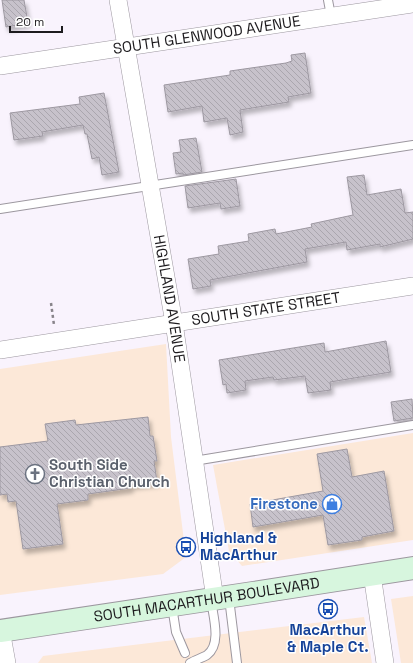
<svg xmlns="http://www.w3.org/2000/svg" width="413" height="663" font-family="'Space Grotesk',sans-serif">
<defs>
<pattern id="building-back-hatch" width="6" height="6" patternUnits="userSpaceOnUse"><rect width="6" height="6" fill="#c7c2cb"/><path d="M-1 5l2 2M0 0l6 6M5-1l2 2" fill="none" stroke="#aaa6ae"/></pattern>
<filter id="shadow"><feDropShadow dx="2.5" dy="4.5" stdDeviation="2" flood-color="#0004"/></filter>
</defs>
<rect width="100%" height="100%" fill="#f9f3fd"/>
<g fill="#fce8d8">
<path d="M166 344 171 437 186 557 163 574 0 595V369Z"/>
<path d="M413 433V540L242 566 229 551 213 465Z"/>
<path d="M413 596V663H401L391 599Z"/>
<path d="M364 617 372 663H38L43 656Z"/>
</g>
<g fill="url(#building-back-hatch)" stroke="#9d98a1" filter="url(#shadow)">
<path d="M2 0H24L28 23 6 27Z"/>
<path d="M305 53 311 93 288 97 289 102 240 110 243 132 230 135 227 118 204 122 202 106 168 112 164 85 230 75V71L286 63 292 61 291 55Z"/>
<path d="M104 93 119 172 102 175 99 157 92 159 87 134H85L83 125 42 132 43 136 14 140 10 113 80 104 79 97Z"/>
<path d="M196 138 202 172 183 175V173L176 174 173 153 181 152 179 140Z"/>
<path d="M364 175 367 195 401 189 405 213 413 212V239L380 247V244L347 250 346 242 305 249 307 262 210 280 211 286 193 289 188 259 219 254 218 246 249 241 248 234 275 229 276 234 312 227 311 224 353 215 347 177Z"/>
<path d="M236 179 240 206 221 209 220 203 188 208 185 186Z"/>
<path d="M386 341 391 372 330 382 331 390 308 393 305 376 274 380 273 377 245 381 246 390 227 393 226 384 223 385 219 360 324 343 325 352Z"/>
<path d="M412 399 413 418 394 421 391 402Z"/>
<path d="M148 417 150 436H153L157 461H154L157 482 130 485 131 488 88 494V500L57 504 63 544 23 549 16 501 8 502 7 494 0 495V447L48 441 45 424 75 420 76 425Z"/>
<path d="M347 449 352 477 384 471 394 531 362 537V540L328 545 323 515 253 527 250 504 323 491 317 454Z"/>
</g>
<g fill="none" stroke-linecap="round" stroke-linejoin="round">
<g stroke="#9c979f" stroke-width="10">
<g id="lane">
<path d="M328 0 331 16"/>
<path d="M0 209 413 145"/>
<path d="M194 461 413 425"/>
<path d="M229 598 237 663"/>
<path d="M172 606 176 632 185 653"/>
<path d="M190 663C195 660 202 658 207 655 222 644 213 616 211 600"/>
</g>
</g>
<g stroke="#9c979f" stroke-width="18">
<g id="street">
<path id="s1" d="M118 0 174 323 215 599"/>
<path id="s2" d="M0 66 413 4"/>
<path id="s3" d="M0 350 413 286"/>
<path d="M372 574 385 663"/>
<path d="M1 630 7 663"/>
</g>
</g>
<g stroke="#9c979f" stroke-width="24">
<g id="secondary">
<path id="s4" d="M0 631 253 593 413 568"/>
</g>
</g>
<path stroke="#88848a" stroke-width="2.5" stroke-dasharray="3 3" stroke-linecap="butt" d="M51 303 54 325"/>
<use href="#lane" stroke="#fff" stroke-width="8"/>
<use href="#street" stroke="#fff" stroke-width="17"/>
<use href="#secondary" stroke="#d7f6de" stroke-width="22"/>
</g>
<defs>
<g id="church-ring" transform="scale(1)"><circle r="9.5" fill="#fff" stroke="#6b7280" stroke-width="1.5"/><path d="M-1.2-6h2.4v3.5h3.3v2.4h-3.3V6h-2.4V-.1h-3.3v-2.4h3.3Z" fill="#6b7280"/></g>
<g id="shop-ring" transform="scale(1)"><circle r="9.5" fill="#fff" stroke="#3f7fe0" stroke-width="1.5"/><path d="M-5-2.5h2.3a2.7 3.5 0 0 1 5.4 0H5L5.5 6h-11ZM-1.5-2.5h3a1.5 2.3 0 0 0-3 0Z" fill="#3f7fe0"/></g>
<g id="bus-ring" transform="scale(1)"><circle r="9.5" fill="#fff" stroke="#1a4fb4" stroke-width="1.5"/><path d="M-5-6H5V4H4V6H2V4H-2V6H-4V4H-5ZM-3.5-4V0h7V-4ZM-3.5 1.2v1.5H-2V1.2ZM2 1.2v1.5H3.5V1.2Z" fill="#1a4fb4"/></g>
</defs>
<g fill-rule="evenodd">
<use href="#church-ring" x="35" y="474"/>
<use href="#shop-ring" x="332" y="504"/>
<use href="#bus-ring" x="186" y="547"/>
<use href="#bus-ring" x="328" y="609"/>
</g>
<g text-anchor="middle" stroke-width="3" stroke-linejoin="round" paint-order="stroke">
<g font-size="15" fill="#1d1b1e" stroke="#fff">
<text dy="5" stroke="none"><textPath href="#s2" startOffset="209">SOUTH GLENWOOD AVENUE</textPath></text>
<text dy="5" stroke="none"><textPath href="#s1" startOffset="303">HIGHLAND AVENUE</textPath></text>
<text dy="5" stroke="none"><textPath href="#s3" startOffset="269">SOUTH STATE STREET</textPath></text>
<text dy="5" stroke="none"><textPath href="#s4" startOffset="209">SOUTH MACARTHUR BOULEVARD</textPath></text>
</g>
<g font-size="15" font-weight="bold" fill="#5b616d" stroke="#fff" text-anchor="start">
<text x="49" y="470">South Side<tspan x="49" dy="17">Christian Church</tspan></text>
</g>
<g font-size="15" font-weight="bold" fill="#366cbe" stroke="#fff" text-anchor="end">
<text x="318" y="509">Firestone</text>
</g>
<g font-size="15" font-weight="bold" fill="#164399" stroke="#fff" text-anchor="start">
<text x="200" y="543">Highland &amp;<tspan x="200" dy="17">MacArthur</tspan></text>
<text x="328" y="635" text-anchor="middle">MacArthur<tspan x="328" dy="17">&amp; Maple Ct.</tspan></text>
</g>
</g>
<path d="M10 26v6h52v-6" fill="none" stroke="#1d1b1e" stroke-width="2"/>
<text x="16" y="26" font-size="12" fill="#1d1b1e" stroke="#ffffff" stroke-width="3" paint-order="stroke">20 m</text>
</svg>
